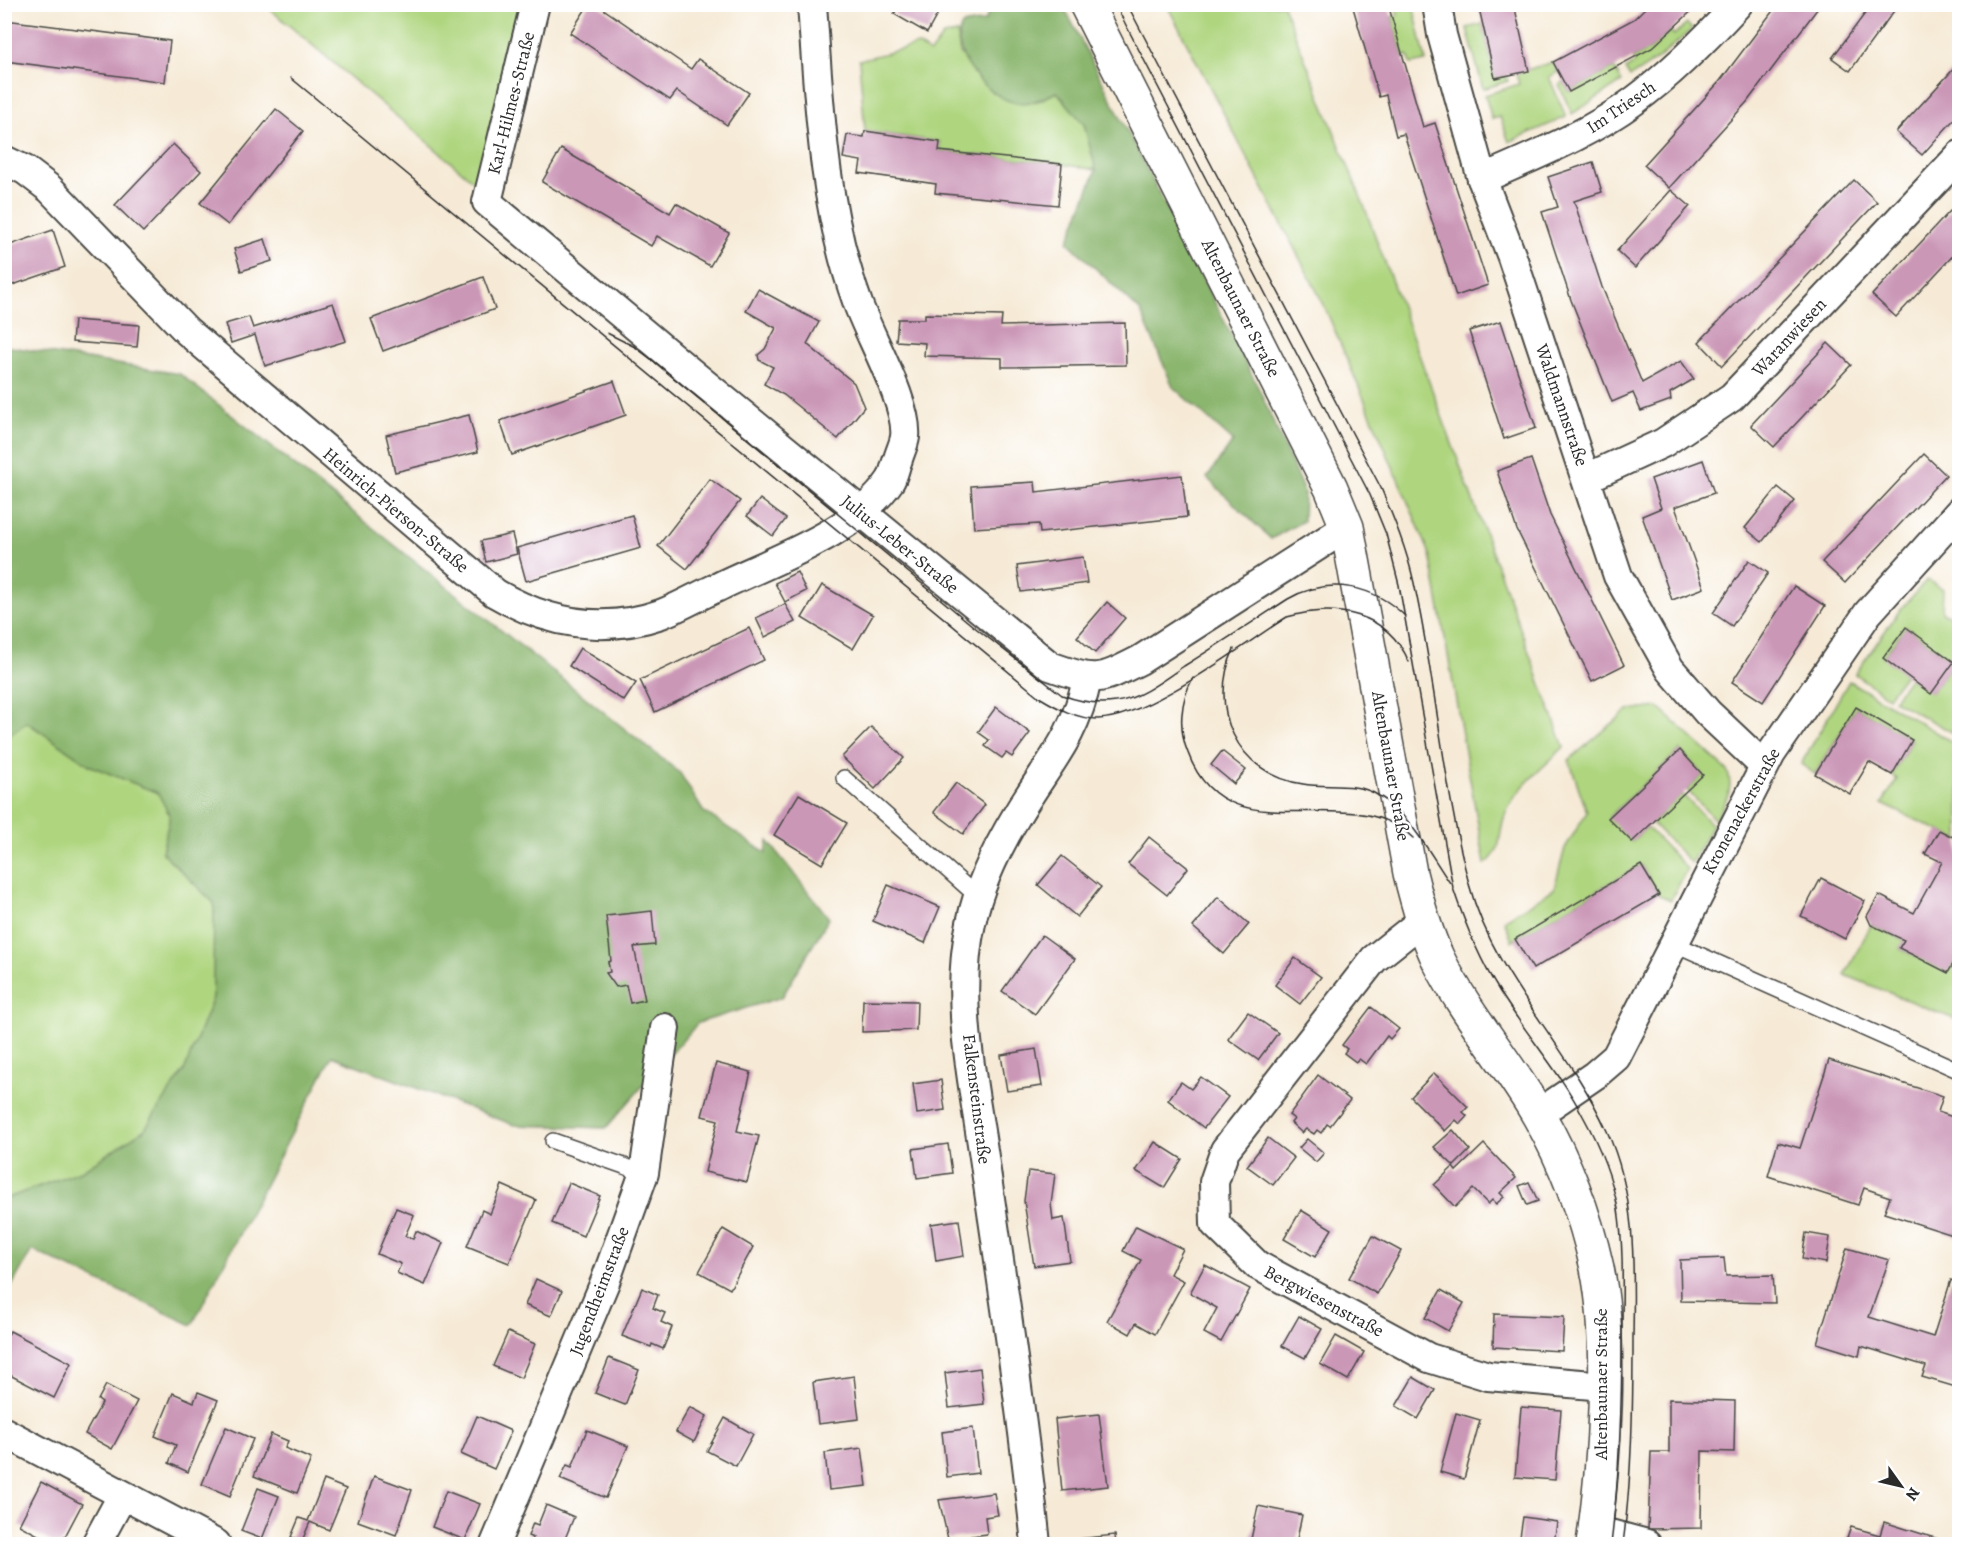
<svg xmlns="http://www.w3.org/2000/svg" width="1964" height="1549" font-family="Alegreya,serif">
<rect width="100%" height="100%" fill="#fff"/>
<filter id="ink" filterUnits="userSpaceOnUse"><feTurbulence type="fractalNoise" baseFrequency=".0167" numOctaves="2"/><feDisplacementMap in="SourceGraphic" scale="12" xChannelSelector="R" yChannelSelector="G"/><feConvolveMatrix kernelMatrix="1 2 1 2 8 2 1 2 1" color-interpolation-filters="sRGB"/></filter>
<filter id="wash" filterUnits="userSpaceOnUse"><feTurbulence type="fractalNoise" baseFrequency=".008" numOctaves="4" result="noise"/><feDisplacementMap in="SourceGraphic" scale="24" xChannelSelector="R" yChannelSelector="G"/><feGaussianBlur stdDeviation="1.35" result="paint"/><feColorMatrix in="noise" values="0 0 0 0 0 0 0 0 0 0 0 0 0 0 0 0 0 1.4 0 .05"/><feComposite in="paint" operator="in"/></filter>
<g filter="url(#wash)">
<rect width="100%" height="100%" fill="#f6ead6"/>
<g fill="#afd57f" stroke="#6d8055" stroke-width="1.5">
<path d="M265 5H526L478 185Z"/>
<path d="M1167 5H1283L1363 203 1564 747C1544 767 1512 791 1504 818 1498 837 1503 851 1485 864L1430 554 1323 303Z"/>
<path d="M1395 5H1413L1426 61 1411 64 1408 55 1403 57 1392 17 1398 15Z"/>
<path d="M1483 24 1495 78 1506 76 1508 81 1483 89 1467 28Z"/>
<path d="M1687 24 1692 29 1658 59 1630 77 1625 69 1635 63 1633 58 1652 48 1670 31 1674 35Z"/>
<path d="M957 33 960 54 1034 103 1057 92 1084 124 1096 170 1062 164 939 151 940 142 865 131 859 60 918 45 930 53 943 36Z"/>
<path d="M1553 62 1558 72 1549 77 1566 117 1509 142 1500 117 1492 119 1485 95 1519 84 1516 73Z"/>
<path d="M1614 68 1622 82 1572 114 1559 85 1564 82 1569 92Z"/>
<path d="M1927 580 1943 589 1942 612 1959 621V736L1893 700 1909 678 1931 693 1954 662 1906 627 1883 657 1905 674 1888 697 1855 674 1900 610Z"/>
<path d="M1849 681 1959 746V840L1882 804 1897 779 1892 775 1912 740 1856 707 1815 774 1801 764Z"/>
<path d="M1658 707 1727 770C1735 790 1725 802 1715 820L1687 790 1703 775 1680 750 1609 817 1632 842 1647 827 1687 869 1671 900 1659 895 1641 865 1512 941 1504 920 1554 889 1565 848 1587 812 1569 760 1627 711Z"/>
<path d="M26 722 91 766 158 793 170 816 162 852 214 903 213 998 184 1071 145 1130 83 1170 5 1199 4 739Z"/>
<path d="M1682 794 1712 825 1691 863 1652 823Z"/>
<path d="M1871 925 1904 940 1900 949 1948 972 1959 953V1021L1845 975Z"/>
</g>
<g fill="#8bb66e" stroke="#5b704c" stroke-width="1.5">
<path d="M992 5H1063L1259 389 1304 492 1303 521 1271 539 1207 478 1233 441 1173 387 1141 312 1068 242 1096 170 1084 124 1057 92C1041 99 1031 105 1013 102 988 97 947 52 962 25L985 21Z"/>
<path d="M5 346 180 374 680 773 703 811 766 853 768 841 829 918 782 997 698 1023 606 1128 514 1125 332 1056 192 1325 32 1250 5 1298V1199L83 1170 144 1130 184 1071 213 998 214 903 162 852 170 816 158 793 91 766 27 722 5 739Z"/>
</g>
<g id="blocks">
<g fill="#cb97b7">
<path d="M589 4H596L691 69 698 59 749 93 727 125 677 91 670 100 570 33Z"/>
<path d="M900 4H943L927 33 894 14Z"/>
<path d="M1352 4H1388L1423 127 1435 123 1488 285 1456 296 1404 134 1396 136 1386 95 1379 97Z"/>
<path d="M1478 4H1514L1529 71 1495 78Z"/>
<path d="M1649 4H1699L1652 48 1569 92 1553 62 1634 19Z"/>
<path d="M1778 4H1821L1747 102 1669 188 1644 165 1720 81Z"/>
<path d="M1872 4H1899L1850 71 1832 58Z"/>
<path d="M5 20 170 41 165 82 5 61Z"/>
<path d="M1959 63V114L1922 155 1896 132Z"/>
<path d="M276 109 303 131 228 225 200 203Z"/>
<path d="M865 131 940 142 939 151 1062 164 1058 205 935 193 936 184 859 173 861 161 843 158 847 135 864 137Z"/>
<path d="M173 144 201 171 143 232 115 205Z"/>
<path d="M561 149 670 213 676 203 729 233 710 266 657 236 651 246 542 182Z"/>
<path d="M1593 162 1602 192 1574 201 1602 287 1642 383 1681 361 1694 379 1670 393 1671 400 1641 411 1633 393 1612 402 1571 300 1542 212 1558 207 1548 177Z"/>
<path d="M1854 180 1877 202 1722 366 1699 342Z"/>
<path d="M1671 190 1690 206 1635 268 1617 251Z"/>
<path d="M1950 211 1959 220V249L1896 317 1872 295Z"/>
<path d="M53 230 65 267 4 288V247Z"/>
<path d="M265 239 272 261 241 271 234 249Z"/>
<path d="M483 277 495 309 383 351 371 319Z"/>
<path d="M758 289 819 322 807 344 854 383 864 407 838 439 784 395 764 384 773 367 759 360 758 355 765 349 776 328 746 311Z"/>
<path d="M333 303 346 341 265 366 255 335 231 343 225 324 249 317 253 328Z"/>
<path d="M925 314 1002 316 1001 326 1125 323 1126 365 1002 367V358L924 356 925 343 896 341 898 319H925Z"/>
<path d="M74 320 139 325 137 347 72 342Z"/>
<path d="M1501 321 1536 428 1504 439 1469 331Z"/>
<path d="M1828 343 1851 365 1774 447 1751 425Z"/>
<path d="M614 381 626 415 512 455 500 421Z"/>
<path d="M469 415 478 452 395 472 386 435Z"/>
<path d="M1924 454 1946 475 1845 583 1822 562Z"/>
<path d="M1531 459 1550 515 1624 665 1592 681 1517 530 1497 471Z"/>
<path d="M1703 460 1714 493 1675 507 1704 588 1672 600 1642 516 1661 508 1651 479Z"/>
<path d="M1182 475 1187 517 1040 533 1039 524 974 528 971 486 1035 482 1036 492Z"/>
<path d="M710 479 740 501 687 569 658 546Z"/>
<path d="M1778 487 1795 501 1762 542 1745 528Z"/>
<path d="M760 499 786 519 773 536 747 516Z"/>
<path d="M632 515 641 548 526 581 517 548Z"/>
<path d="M512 534 517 554 486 562 481 541Z"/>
<path d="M1083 557 1087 583 1021 592 1017 566Z"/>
<path d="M1749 560 1768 573 1732 626 1713 613Z"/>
<path d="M797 572 806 591 785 602 775 583Z"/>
<path d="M822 585 873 615 853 649 802 618Z"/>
<path d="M1794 586 1825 606 1763 702 1732 682Z"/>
<path d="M1107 602 1125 618 1095 653 1077 637Z"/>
<path d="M785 604 795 622 765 637 756 618Z"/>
<path d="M1906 627 1954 662 1931 694 1883 658Z"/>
<path d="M749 628 764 660 655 712 640 680Z"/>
<path d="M580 648 636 683 624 701 569 666Z"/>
<path d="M996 707 1030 733 1012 757 1006 753 1002 758 985 746 989 740 978 732Z"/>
<path d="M1856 707 1912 740 1892 775 1869 762 1850 794 1815 774Z"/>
<path d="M871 727 904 758 875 789 842 757Z"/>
<path d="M1680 750 1703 775 1632 842 1608 818Z"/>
<path d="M1222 751 1246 770 1234 784 1211 765Z"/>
<path d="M956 783 985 805 963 834 934 812Z"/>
<path d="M799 794 847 823 822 864 774 835Z"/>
<path d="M1939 830 1959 840V953L1948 973 1899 948 1904 940 1871 925 1867 916 1879 895 1914 913 1942 862 1925 854Z"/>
<path d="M1149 837 1188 868 1167 895 1128 864Z"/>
<path d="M1062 856 1101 887 1077 917 1038 885Z"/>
<path d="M1641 865 1659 895 1533 969 1515 939Z"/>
<path d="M1821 878 1865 901 1845 939 1801 916Z"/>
<path d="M888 885 940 907 925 943 873 921Z"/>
<path d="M1218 897 1249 924 1224 954 1193 927Z"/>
<path d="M652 911 655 945 634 947 645 1000 630 1003 626 985 616 987 606 973 610 972 608 962 611 961 606 916Z"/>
<path d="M1042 935 1075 959 1035 1014 1002 991Z"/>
<path d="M1295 958 1321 977 1300 1004 1275 985Z"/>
<path d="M863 1000 917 1001 916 1030 862 1032Z"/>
<path d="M1371 1007 1399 1029 1390 1039 1387 1036 1366 1064 1359 1059 1356 1062 1344 1053 1347 1049 1342 1045Z"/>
<path d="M1248 1012 1278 1033 1258 1060 1228 1039Z"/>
<path d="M1036 1049 1042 1086 1007 1091 1001 1055Z"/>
<path d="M1829 1060 1943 1096 1938 1112 1959 1119V1237L1884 1213 1890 1197 1864 1188 1858 1205 1768 1176 1778 1142 1800 1148Z"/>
<path d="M716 1063 751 1072 737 1131 759 1136 747 1182 705 1172 718 1120 702 1116Z"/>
<path d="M1434 1073 1468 1107 1463 1112 1467 1116 1460 1124 1456 1120 1445 1131 1411 1097Z"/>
<path d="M1318 1075 1350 1100 1330 1126 1327 1124 1321 1133 1317 1130 1314 1134 1306 1129 1302 1133 1291 1123 1294 1119 1289 1115Z"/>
<path d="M1201 1077 1228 1097 1204 1128 1168 1100 1181 1082 1191 1089Z"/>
<path d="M941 1080 945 1110 917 1114 913 1084Z"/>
<path d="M1453 1130 1470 1150 1454 1166 1434 1147Z"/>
<path d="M1268 1138 1294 1158 1273 1185 1247 1166Z"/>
<path d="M1307 1139 1324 1153 1316 1162 1299 1148Z"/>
<path d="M1155 1142 1182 1159 1164 1188 1136 1171Z"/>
<path d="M948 1144 952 1173 917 1178 913 1149Z"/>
<path d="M1484 1144 1516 1178 1500 1193 1504 1197 1496 1204 1492 1200 1488 1204 1473 1189 1455 1207 1434 1185 1453 1167 1456 1171Z"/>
<path d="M1028 1171 1055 1174 1051 1204 1053 1220 1064 1218 1070 1261 1034 1266 1024 1201Z"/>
<path d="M1529 1182 1538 1201 1527 1205 1519 1186Z"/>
<path d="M569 1183 600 1196 583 1236 552 1223Z"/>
<path d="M502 1185 536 1200 509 1263 467 1246 482 1210 490 1214Z"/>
<path d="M396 1208 414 1215 405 1236 413 1239 416 1231 443 1243 425 1285 397 1273 401 1264 377 1254Z"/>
<path d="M1301 1210 1332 1229 1315 1257 1284 1239Z"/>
<path d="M959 1220 964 1256 936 1261 931 1224Z"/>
<path d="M1136 1226 1183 1249 1170 1274 1184 1281 1155 1334 1136 1323 1130 1334 1107 1321 1141 1260 1123 1251Z"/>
<path d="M723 1229 753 1247 730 1289 699 1272Z"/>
<path d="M1806 1233 1830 1237 1826 1263 1802 1259Z"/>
<path d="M1373 1236 1401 1251 1377 1294 1349 1278Z"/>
<path d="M1847 1248 1889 1260 1869 1317 1933 1337 1951 1280 1959 1283V1388L1922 1377 1926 1366 1861 1346 1859 1356 1817 1343Z"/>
<path d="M1724 1258 1726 1276 1773 1275 1775 1303 1681 1301 1680 1260Z"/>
<path d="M1205 1265 1250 1289 1221 1342 1204 1333 1217 1308 1190 1293Z"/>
<path d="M536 1279 562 1291 551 1316 525 1305Z"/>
<path d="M642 1288 658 1295 653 1308 665 1313 661 1322 672 1327 663 1349 652 1344 651 1347 622 1336Z"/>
<path d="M1441 1290 1464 1303 1448 1331 1425 1318Z"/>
<path d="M1494 1314 1564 1317 1562 1351 1493 1347Z"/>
<path d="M1299 1316 1322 1329 1305 1358 1282 1346Z"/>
<path d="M10 1331 71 1363 54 1398 4 1372V1342Z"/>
<path d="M508 1332 535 1344 521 1378 493 1366Z"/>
<path d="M1336 1336 1364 1352 1348 1380 1320 1364Z"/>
<path d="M609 1358 639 1370 625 1405 595 1393Z"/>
<path d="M980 1368 984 1404 949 1408 945 1373Z"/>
<path d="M854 1376 859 1419 818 1424 813 1382Z"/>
<path d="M1413 1377 1435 1390 1418 1419 1396 1406Z"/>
<path d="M106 1385 137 1401 112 1449 85 1434 102 1403 98 1400Z"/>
<path d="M198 1392 218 1400 188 1472 169 1463 176 1445 155 1436 173 1393 194 1402Z"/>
<path d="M1669 1399 1735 1401 1734 1452 1702 1451 1701 1528 1648 1529 1651 1452H1669Z"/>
<path d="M690 1407 707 1416 694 1442 676 1432Z"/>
<path d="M1521 1407 1561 1410 1555 1480 1515 1477Z"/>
<path d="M1456 1413 1480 1420 1464 1479 1440 1472Z"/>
<path d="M1099 1414 1108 1486 1062 1491 1055 1419Z"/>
<path d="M477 1416 511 1431 494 1469 461 1454Z"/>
<path d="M725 1418 753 1434 736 1466 707 1451Z"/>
<path d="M226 1427 253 1439 230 1496 202 1484Z"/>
<path d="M973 1428 978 1473 947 1477 942 1432Z"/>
<path d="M587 1430 628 1446 606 1498 560 1479 567 1465 572 1467Z"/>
<path d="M271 1434 288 1441 285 1448 311 1459 297 1493 254 1476Z"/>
<path d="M862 1448 867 1486 829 1490 825 1453Z"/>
<path d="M374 1476 412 1490 396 1535 358 1521Z"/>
<path d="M324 1480 346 1489 329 1530 310 1522 302 1541 291 1537 299 1518 308 1521Z"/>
<path d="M41 1482 82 1504 61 1544H55L19 1525Z"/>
<path d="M258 1488 279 1496 262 1539 241 1531Z"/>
<path d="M446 1491 480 1504 465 1540 432 1527Z"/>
<path d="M994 1493 998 1515 985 1517 987 1534 948 1539 939 1500Z"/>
<path d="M546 1505 574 1517 564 1541 572 1544H530L533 1538 528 1536 533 1523 538 1525Z"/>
<path d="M1258 1506 1302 1515 1296 1544H1250Z"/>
<path d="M1523 1517 1557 1522 1554 1544H1519Z"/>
<path d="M1884 1522 1954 1544H1845L1851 1527 1880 1535Z"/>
<path d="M1115 1535 1116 1544H1068V1540Z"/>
</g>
</g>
</g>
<g filter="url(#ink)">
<use href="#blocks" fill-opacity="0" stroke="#494845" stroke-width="1.5"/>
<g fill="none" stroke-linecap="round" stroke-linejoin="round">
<g stroke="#494845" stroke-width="18">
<g id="service">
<path d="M844 778 978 897"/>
<path d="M1673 943 1960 1071"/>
<path d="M553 1141 644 1173"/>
</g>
</g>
<g stroke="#494845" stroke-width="32">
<g id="minor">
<path d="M535 4 487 202 694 375 1050 666C1096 682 1097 682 1140 660L1347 527"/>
<path d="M1437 4 1442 35 1482 179 1512 257 1618 576 1670 669 1708 713 1763 765"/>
<path d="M4 160 25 170 50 189 187 331 495 593C546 623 603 634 661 614 680 607 698 596 716 588 772 560 853 535 890 481 894 475 895 466 898 459 900 452 904 444 905 437 909 404 868 334 857 301 823 207 819 102 812 4"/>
<path d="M1482 179C1533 156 1588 135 1634 101 1672 73 1705 40 1738 4"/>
<path d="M1587 478 1663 443 1732 397 1960 155"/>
<path d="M1422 921 1374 959 1225 1150 1214 1182 1215 1224 1257 1265 1429 1358 1488 1376 1604 1386"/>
<path d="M1538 1114 1595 1075 1616 1057 1771 754 1868 613 1960 511"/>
<path d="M4 1432 216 1544"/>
<path d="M1595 1530 1647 1544"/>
<path d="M96 1544 122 1496"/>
<path d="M495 1544 605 1282 644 1173 665 1028"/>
<path d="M1036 1544C1023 1419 1004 1295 986 1171 975 1090 953 1004 971 923 979 884 997 848 1017 815 1047 764 1075 739 1087 679"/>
</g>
</g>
<g stroke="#494845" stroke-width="36">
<path id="secondary" d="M1086 4 1331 488 1347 527 1410 873C1417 902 1425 931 1438 959 1466 1015 1508 1062 1539 1116 1566 1163 1585 1214 1597 1268 1613 1344 1604 1467 1593 1544"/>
</g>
<use href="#service" stroke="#fff" stroke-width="15"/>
<use href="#minor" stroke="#fff" stroke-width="28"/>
<use href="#secondary" stroke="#fff" stroke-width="33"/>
<g stroke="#2b2b2b" stroke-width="1.5">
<path d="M1115 4 1370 495 1386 534 1399 585 1453 888C1465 924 1479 959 1500 992 1526 1034 1560 1072 1583 1116 1599 1145 1612 1177 1618 1209 1624 1249 1622 1291 1622 1332 1622 1403 1620 1474 1611 1544"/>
<path d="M1127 4 1381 488C1394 519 1407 550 1414 583 1436 682 1443 785 1469 884 1494 978 1568 1044 1607 1131 1637 1197 1634 1268 1633 1339 1633 1408 1632 1476 1623 1544"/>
<path d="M291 78 1039 697C1057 708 1077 719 1098 719 1149 718 1242 645 1287 617 1335 603 1388 612 1409 662"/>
<path d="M607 333 635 347 651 359 973 626 1062 695C1078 701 1097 705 1116 702 1139 699 1165 679 1184 666 1219 644 1254 621 1288 599 1329 576 1374 585 1406 617"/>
<path d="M1234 649C1207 707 1236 774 1303 784 1326 788 1352 782 1374 793 1409 811 1429 853 1450 883"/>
<path d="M1193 678C1180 701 1178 729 1188 753 1227 859 1348 775 1413 838"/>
</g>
</g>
</g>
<g text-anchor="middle" stroke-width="4.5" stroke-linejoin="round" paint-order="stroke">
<g font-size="18" fill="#2b2b2b" stroke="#fff">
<text transform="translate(511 103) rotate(-76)" y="6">Karl-Hilmes-Straße</text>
<text transform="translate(1621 107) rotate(-34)" y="6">Im Triesch</text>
<text transform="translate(1241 308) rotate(63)" y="6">Altenbaunaer Straße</text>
<text transform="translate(1789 337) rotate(-47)" y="6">Waranwiesen</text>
<text transform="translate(1562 405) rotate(71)" y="6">Waldmannstraße</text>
<text transform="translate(396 510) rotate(40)" y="6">Heinrich-Pierson-Straße</text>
<text transform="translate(900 544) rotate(39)" y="6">Julius-Leber-Straße</text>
<text transform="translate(1391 766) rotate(80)" y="6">Altenbaunaer Straße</text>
<text transform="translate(1741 811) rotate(-61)" y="6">Kronenackerstraße</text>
<text transform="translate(977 1099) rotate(83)" y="6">Falkensteinstraße</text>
<text transform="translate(599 1291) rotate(-69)" y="6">Jugendheimstraße</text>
<text transform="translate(1324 1301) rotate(28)" y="6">Bergwiesenstraße</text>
<text transform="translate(1601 1384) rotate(-90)" y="6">Altenbaunaer Straße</text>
</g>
</g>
<rect width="1964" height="1549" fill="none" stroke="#fff" stroke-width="24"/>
<g transform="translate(1901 1486) rotate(124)" stroke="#ffffff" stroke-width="4.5" paint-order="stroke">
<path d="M0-4.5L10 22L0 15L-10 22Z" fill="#2b2b2b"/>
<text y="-9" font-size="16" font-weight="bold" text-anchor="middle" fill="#2b2b2b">N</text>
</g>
</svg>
